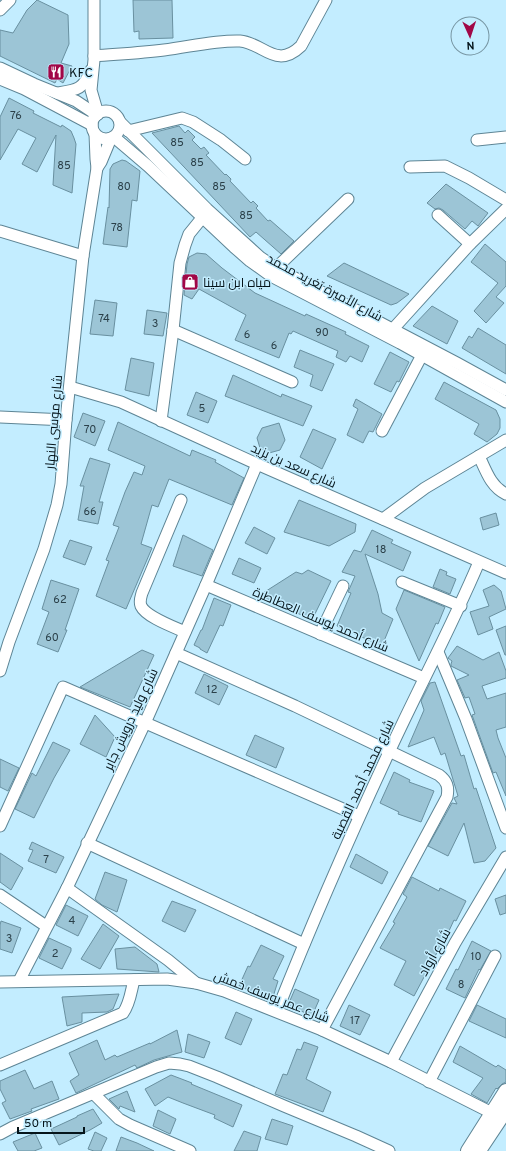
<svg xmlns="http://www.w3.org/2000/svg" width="506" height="1151" font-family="Overpass,Cairo,sans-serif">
<rect width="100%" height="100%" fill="#c3edff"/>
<g fill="#9cc5d6" stroke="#6990a0">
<path d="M37 0 68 15 69 44 61 63 72 66 63 83 57 79 55 83 0 56V30L13 33 27 10Z"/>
<path d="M133 0H172L173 38 139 39V31L134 32Z"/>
<path d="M9 98 34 111 33 113 61 127 62 125 71 131 74 138 76 144 72 193 53 185 56 135 37 172 22 164 36 138 18 129 0 160V117Z"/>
<path d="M179 126 185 133 188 130 195 137 192 140 201 149 204 147 209 153 206 155 225 175 226 174 231 179 230 181 251 203 253 201 258 206 256 208 268 221 270 220 294 241 281 254 256 232 250 237 152 133Z"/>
<path d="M122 160 126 161 140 171 137 201 132 200 127 247 103 244 108 207 109 208 110 169 113 164Z"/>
<path d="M446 184 488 213 478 226 472 221 465 229 443 210 439 208 435 209 427 203Z"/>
<path d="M485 244 506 262V286L496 297 504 303 486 323 474 311 498 283 471 262Z"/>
<path d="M197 253 206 254 222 268 255 293 305 316 306 314 346 332 345 334 369 346 362 362 350 356 346 362 336 357 338 351 293 331 291 334 289 333 279 358 235 340 246 315 199 289 192 299 184 295 187 264 189 257Z"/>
<path d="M344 263 409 294 397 303 391 305 327 276Z"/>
<path d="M95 300 117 303 113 336 90 334Z"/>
<path d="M432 306 458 321 447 344 413 326Z"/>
<path d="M147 310 167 313 163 336 144 334Z"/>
<path d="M478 328 506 345V374L462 348 469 336 472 338Z"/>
<path d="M300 350 334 364 322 391 310 386 313 375 294 367Z"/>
<path d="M390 352 409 362 399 382 397 381 391 392 374 384Z"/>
<path d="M131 358 154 363 149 396 125 390Z"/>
<path d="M233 375 281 397 282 394 312 406 303 426 225 396Z"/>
<path d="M444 382 496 410 500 419V428L497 434 487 442 474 434 479 424 435 399Z"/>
<path d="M196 392 217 401 208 423 187 415Z"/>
<path d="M356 399 382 414 373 432 369 431 363 443 347 435 358 409 353 406Z"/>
<path d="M83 413 105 421 95 446 74 437Z"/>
<path d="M118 422 190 456 192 450 216 460 215 462 244 478 232 505 169 479 158 507 152 505 141 544 152 548 126 609 96 596 109 561 106 560 119 527 113 525 125 492 134 472 142 475 145 466 108 450Z"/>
<path d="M279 423 285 440 280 450 269 453 260 448 257 438 262 428Z"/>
<path d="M313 429 336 439 322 469 300 457Z"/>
<path d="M90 458 110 464 99 502H103L98 524 78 520 84 486H80Z"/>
<path d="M299 500 356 524 355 532 329 546 284 532Z"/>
<path d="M496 513 499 525 483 530 480 518Z"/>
<path d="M254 527 275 538 267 554 245 543Z"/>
<path d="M372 530 393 540 391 543 411 552 403 571 365 554 378 594 382 613 393 619 382 646 337 626 351 593 348 592 355 576 342 572 354 550 361 552Z"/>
<path d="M183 535 213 550 202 576 173 566Z"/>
<path d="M70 540 92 547 85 565 63 557Z"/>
<path d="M239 558 261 568 254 583 232 574Z"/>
<path d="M440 569 447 572 446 575 456 579 450 594 433 587Z"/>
<path d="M308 570 331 581 312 620 263 597V593L296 572 302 574Z"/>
<path d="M51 580 79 589 65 630H67L58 652 37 644 49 612 42 609Z"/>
<path d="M494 585 501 591 506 609 489 617 493 629 478 635 470 612 489 606 483 590Z"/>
<path d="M404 590 445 607 438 624 436 623 419 661 396 609Z"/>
<path d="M214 598 231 605 223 626 220 625 207 653 200 649V648L194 645 201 630H202Z"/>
<path d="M506 626V655H505L496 630Z"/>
<path d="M457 646 483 660 499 652 506 671V678L482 686 487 699 506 693V727L496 730 498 738 506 758V796L496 772 493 773 472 715 475 714 469 697 465 698 457 680 469 675 451 666V664L452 661 448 658Z"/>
<path d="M142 650 154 655 130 707 80 687Z"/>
<path d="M204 674 228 686 219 705 195 693Z"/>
<path d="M435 682 461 756 464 755 474 789 476 788 496 848 485 861 474 863 464 823 448 856 428 846 452 803 457 804 454 798 458 796 445 753 441 755 434 737 408 747 424 710 421 701 430 683Z"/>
<path d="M95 715 115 737 106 757 80 744Z"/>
<path d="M255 735 284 748 276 768 246 755Z"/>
<path d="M53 742 70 750 54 778 34 818 15 809 32 773 36 776Z"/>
<path d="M0 759 19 768 8 791 0 787Z"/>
<path d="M394 772 410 780 409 782 434 791 421 822 398 814 399 812 380 803Z"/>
<path d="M32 842 64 857 56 873 28 861 33 850 29 849Z"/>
<path d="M0 853 23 868 11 890 0 882Z"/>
<path d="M356 854 388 872 382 884 350 867Z"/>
<path d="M105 872 127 880 117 912 102 905 95 899Z"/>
<path d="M412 877 439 891 440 888 466 901 456 921 454 920 442 946 441 945 414 996 394 985 406 961 380 948 395 923 393 922 407 897 403 894Z"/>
<path d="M506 895V913L500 915 495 899Z"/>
<path d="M172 901 196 910 185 932 162 921Z"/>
<path d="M66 905 88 916 78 936 56 925Z"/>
<path d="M1 921 21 928 12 953 0 949V925Z"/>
<path d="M103 924 119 936 100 969 81 959Z"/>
<path d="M49 938 71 948V951L62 969 39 958Z"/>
<path d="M472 941 491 951 480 970 479 969 465 998 446 989 456 969 458 970Z"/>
<path d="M261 945 284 956 273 979 278 981 272 1000 239 986 248 966 250 967Z"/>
<path d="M135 947 157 964 159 972 117 969 115 949Z"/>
<path d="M295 989 319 1000 312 1016 288 1005Z"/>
<path d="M119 994 113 1009 107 1012 82 1013V1022L67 1026 62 997Z"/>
<path d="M349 1005 370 1015 360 1035 340 1026Z"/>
<path d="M477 1005 506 1019V1038L469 1021Z"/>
<path d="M236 1012 252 1019 241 1045 225 1038Z"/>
<path d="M177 1030 182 1052 154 1060 137 1068 135 1065 76 1093 70 1081 79 1075 69 1053 97 1040 105 1060 115 1055 117 1057 150 1043V1044Z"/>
<path d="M188 1034 210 1042 204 1058 185 1052Z"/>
<path d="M304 1042 318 1047 306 1079 331 1092 323 1112 275 1094 283 1074 287 1075 297 1049 301 1050Z"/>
<path d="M460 1046 496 1067 498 1065 506 1070V1082L502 1084 497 1089 496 1088 487 1103 471 1094 483 1078 453 1062Z"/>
<path d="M25 1070 34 1089 52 1081 59 1099 31 1109 32 1111 10 1119 2 1103 6 1101 0 1089V1081Z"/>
<path d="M171 1075 192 1083 191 1084 242 1105 233 1127 214 1118 215 1115 183 1103 168 1097 155 1106 145 1089Z"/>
<path d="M127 1091 135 1112 120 1106 119 1109 109 1099Z"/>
<path d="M93 1109 102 1123 90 1130 59 1145 51 1129 77 1117V1116Z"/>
<path d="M158 1110 176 1119 170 1134 153 1126Z"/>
<path d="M272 1119 293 1126 287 1145 265 1139Z"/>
<path d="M244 1131 261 1137 257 1151H234Z"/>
<path d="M95 1132 107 1138 101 1151H94L88 1149Z"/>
<path d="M35 1133 42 1148 34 1151H18L13 1142Z"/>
<path d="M121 1137 137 1143 154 1151H116Z"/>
</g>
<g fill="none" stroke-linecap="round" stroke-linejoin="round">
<g stroke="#5e8595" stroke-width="13">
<g id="minor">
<path d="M94 0V60L91 90 98 114"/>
<path d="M0 10 10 0"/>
<path d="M94 56C118 54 141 53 164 50 189 47 215 40 240 41 264 43 276 70 301 46L326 0"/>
<path d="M0 68 34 84 76 101 97 115"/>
<path d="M0 79 24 89 92 125"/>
<path d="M57 93C77 90 83 90 91 70"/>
<circle cx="106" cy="125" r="14"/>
<path d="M120 122 207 209 260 257 276 268 457 363 506 390"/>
<path d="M128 131 182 118 193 122 221 140 245 159"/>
<path d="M114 137 148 166 234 247 250 261 271 276 400 343 506 402"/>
<path d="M477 140 506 137"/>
<path d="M410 167 445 166 469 178 506 200"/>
<path d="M97 168 101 162 111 138"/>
<path d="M438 215 470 244"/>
<path d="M0 231 83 256"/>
<path d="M276 268 348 199"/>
<path d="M393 329 470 244 506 209"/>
<path d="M173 330 292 382"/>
<path d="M70 387 121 402 257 464 506 573"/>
<path d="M0 417 66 420"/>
<path d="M161 421 173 330 180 263 185 245 189 234 202 218"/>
<path d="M382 431 422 355"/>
<path d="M479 456C486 471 491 487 506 494"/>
<path d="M181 500 142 593C141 597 139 601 141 606 146 617 174 627 185 632"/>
<path d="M383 519 425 488 506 440"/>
<path d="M402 582 461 606"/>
<path d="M206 585 424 678"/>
<path d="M320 634 343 586"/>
<path d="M438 652 466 719 506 828"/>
<path d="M176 653 295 706 439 775C447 781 449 787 447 797L322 1030"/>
<path d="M0 671 9 642 44 549 57 505 61 484 66 420 83 256 97 168 96 159 95 134"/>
<path d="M0 826 63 687 359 816"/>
<path d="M87 843 304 944"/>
<path d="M67 888 168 960 196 983"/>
<path d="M0 895 46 926"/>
<path d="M19 981 67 888 145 723 206 585 257 464"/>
<path d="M0 982 167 979 196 983 224 991 322 1030 391 1062 492 1113"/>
<path d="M277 1011C312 923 350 836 390 750 419 687 452 626 479 562"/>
<path d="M391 1062 455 943 506 857"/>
<path d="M0 1065 123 1013C130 1004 131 991 134 980"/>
<path d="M429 1082 495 956"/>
<path d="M94 1094 119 1119 130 1125 190 1151"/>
<path d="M0 1134 13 1127 156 1067 169 1063 180 1064 189 1066 217 1077 284 1106 356 1136 389 1151"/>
</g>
</g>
<g stroke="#5e8595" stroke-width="16">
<g id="major">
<path d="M480 1149 506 1110"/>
<path d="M468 1151 506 1091"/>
</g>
</g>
<use href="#minor" stroke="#fff" stroke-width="11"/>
<use href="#major" stroke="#fff" stroke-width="14"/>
</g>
<defs>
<g id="restaurant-square" transform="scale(0.9)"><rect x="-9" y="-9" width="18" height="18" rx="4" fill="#a10747" stroke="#c3edff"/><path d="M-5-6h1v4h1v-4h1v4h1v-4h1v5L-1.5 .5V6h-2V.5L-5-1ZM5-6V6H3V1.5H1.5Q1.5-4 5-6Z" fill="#fff"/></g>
<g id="shop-square" transform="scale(0.9)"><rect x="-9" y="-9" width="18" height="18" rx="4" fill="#a10747" stroke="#c3edff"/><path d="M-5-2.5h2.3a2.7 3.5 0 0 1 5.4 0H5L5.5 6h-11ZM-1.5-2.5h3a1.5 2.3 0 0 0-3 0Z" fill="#fff"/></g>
</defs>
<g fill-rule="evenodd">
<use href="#restaurant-square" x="56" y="72"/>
<use href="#shop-square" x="190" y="282"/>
</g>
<g text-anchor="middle" stroke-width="3" stroke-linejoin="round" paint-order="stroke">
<g font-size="11" fill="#2b4049">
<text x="16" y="119">76</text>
<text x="177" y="146">85</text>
<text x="197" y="166">85</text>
<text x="64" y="169">85</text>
<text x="124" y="190">80</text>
<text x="219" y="190">85</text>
<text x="246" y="219">85</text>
<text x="117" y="231">78</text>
<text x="104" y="322">74</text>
<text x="155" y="327">3</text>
<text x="322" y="336">90</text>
<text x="247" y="338">6</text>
<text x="274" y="349">6</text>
<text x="202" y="412">5</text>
<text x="90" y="433">70</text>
<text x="90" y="515">66</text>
<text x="381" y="553">18</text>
<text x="60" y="603">62</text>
<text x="52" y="641">60</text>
<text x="212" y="693">12</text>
<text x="46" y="863">7</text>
<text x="72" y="924">4</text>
<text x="9" y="942">3</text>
<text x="55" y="957">2</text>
<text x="476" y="960">10</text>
<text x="461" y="988">8</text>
<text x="355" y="1024">17</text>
</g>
<g font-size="13" fill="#05141a" stroke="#c3edff" text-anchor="start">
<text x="69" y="77">KFC</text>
<text x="203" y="287">مياه ابن سينا</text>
</g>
<g font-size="13" fill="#05141a" stroke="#c3edff">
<text transform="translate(325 287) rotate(28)" y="5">شارع الأميرة تغريد محمد</text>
<text transform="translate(53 422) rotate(-85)" y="5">شارع موسى النهار</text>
<text transform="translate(294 465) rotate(24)" y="5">شارع سعد بن يزيد</text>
<text transform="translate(321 619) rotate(23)" y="5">شارع أحمد يوسف العطاطرة</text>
<text transform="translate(130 719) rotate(-65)" y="5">شارع وليد درويش جابر</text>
<text transform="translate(362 779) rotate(-65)" y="5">شارع محمد أحمد القصبة</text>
<text transform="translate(434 952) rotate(-61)" y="5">شارع أرواد</text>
<text transform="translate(272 996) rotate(21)" y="5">شارع عمر يوسف خمش</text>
</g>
</g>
<g transform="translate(470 36) rotate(177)"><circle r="19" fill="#c3edff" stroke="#7796a3"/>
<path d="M0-3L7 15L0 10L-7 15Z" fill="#a10747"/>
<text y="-6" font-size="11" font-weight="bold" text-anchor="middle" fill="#05141a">N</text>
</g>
<path d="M18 1127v6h66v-6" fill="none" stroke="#05141a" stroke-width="2"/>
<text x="24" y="1127" font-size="12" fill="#05141a" stroke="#c3edff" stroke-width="3" paint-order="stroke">50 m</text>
</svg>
